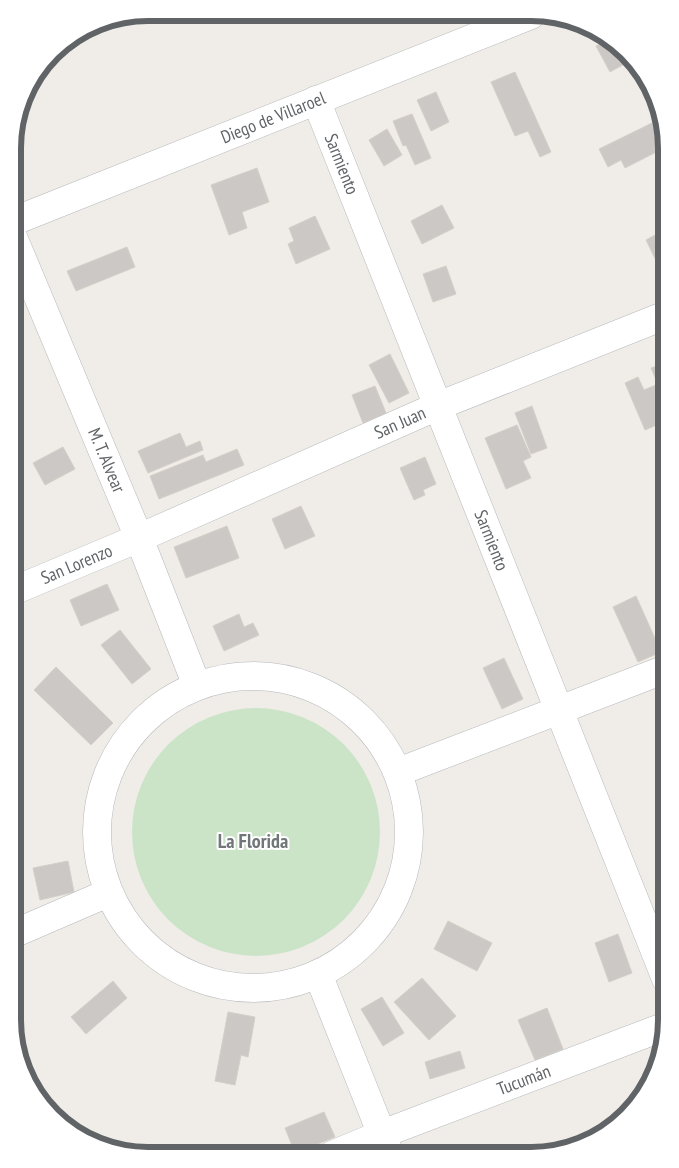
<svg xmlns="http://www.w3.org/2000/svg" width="679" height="1168" font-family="'PT Sans Narrow',sans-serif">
<rect width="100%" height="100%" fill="#f0ede8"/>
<circle fill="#cbe4c8" cx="256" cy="832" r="124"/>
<g fill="#ccc8c5" stroke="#d4cfc7">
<path d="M609 39 613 41 628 62 610 72 596 46Z"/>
<path d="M515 72 551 152 540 157 528 131 515 136 491 82Z"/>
<path d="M436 92 449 122 431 131 417 100Z"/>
<path d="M412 114 431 158 415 165 406 145 403 146 393 121Z"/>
<path d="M656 121 664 137 666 147 625 168 621 160 608 167 599 149Z"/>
<path d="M387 129 402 155 384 166 369 140Z"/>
<path d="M257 168 269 202 242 212 247 228 229 235 211 185Z"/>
<path d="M442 205 454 228 422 244 411 221Z"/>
<path d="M315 216 330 249 296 264 288 244 294 241 289 228Z"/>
<path d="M666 229V281L646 240Z"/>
<path d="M127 247 135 267 76 291 67 271Z"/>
<path d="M446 266 456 294 433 302 423 274Z"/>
<path d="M390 354 409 393 389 403 369 365Z"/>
<path d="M662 364 666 375V421L645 430 625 383 638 377 644 390 658 384 651 368Z"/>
<path d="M375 386 386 413 363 423 352 395Z"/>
<path d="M532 406 547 448 531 454 515 413Z"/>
<path d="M517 425 531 457 523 461 531 478 506 489 485 438Z"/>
<path d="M180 433 186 447 200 441 203 450 148 473 138 451Z"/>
<path d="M63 447 75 469 45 485 33 463Z"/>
<path d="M237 449 244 465 159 499 150 476 203 455 206 462Z"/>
<path d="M425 457 436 484 423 490 425 495 414 500 400 468Z"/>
<path d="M301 506 315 536 285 549 272 519Z"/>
<path d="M227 526 239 558 186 578 174 547Z"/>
<path d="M107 584 119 610 81 626 70 600Z"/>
<path d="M636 596 661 652 638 662 613 607Z"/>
<path d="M239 614 244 627 253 623 259 635 224 651 213 626Z"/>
<path d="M120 630 151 669 132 684 101 645Z"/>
<path d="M504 658 523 699 502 709 483 668Z"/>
<path d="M56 667 113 723 91 745 34 690Z"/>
<path d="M68 861 74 892 40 900 33 868Z"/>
<path d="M448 921 492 943 477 971 434 949Z"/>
<path d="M618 934 632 973 609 982 595 943Z"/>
<path d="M422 978 456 1016 429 1040 394 1002Z"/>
<path d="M113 981 127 998 86 1034 71 1017Z"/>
<path d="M382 997 404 1033 383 1046 361 1009Z"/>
<path d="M547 1008 563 1049 535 1060 518 1020Z"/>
<path d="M228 1012 255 1017 248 1057 241 1055 235 1085 215 1081Z"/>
<path d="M460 1051 465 1068 430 1079 425 1062Z"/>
<path d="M324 1112 335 1137 295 1153 285 1128Z"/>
</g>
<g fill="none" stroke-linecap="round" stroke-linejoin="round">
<g stroke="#b5b8bb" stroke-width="29">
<g id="minor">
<path id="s1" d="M316 100 666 979"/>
<path id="s2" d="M14 221 531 15"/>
<path id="s3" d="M13 237 139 538 197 686"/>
<path id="s4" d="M13 591 139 538 438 406 666 315"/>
<circle cx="253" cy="832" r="156"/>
<path d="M398 772 666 669"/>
<path d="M13 934 108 893"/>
<path d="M318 974 390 1155"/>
<path id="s5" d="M332 1155 382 1134 666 1026"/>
</g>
</g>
<use href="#minor" stroke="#fff" stroke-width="28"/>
</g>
<g text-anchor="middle" stroke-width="4" stroke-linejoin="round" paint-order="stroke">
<g font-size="18" fill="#606467" stroke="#fff">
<text dy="6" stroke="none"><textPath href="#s2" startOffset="279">Diego de Villaroel</textPath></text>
<text dy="6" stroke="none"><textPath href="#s1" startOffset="69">Sarmiento</textPath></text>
<text dy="6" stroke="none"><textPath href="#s4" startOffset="422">San Juan</textPath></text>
<text dy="6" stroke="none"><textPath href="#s3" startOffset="242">M. T. Alvear</textPath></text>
<text dy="6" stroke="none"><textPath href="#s1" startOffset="474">Sarmiento</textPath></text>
<text dy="6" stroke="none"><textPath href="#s4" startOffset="69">San Lorenzo</textPath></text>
<text dy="6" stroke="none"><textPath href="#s5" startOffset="206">Tucumán</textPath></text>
</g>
<g font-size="20" font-weight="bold" fill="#717679" stroke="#fff">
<text x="253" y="848">La Florida</text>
</g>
</g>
<path d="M0 0H679V1168H0ZM148 21H531A127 127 0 0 1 658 148V1020A127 127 0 0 1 531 1147H148A127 127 0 0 1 21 1020V148A127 127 0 0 1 148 21Z" fill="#fff" fill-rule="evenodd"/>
<path fill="none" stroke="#606467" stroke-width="6" d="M148 21H531A127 127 0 0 1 658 148V1020A127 127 0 0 1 531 1147H148A127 127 0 0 1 21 1020V148A127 127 0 0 1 148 21Z"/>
</svg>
